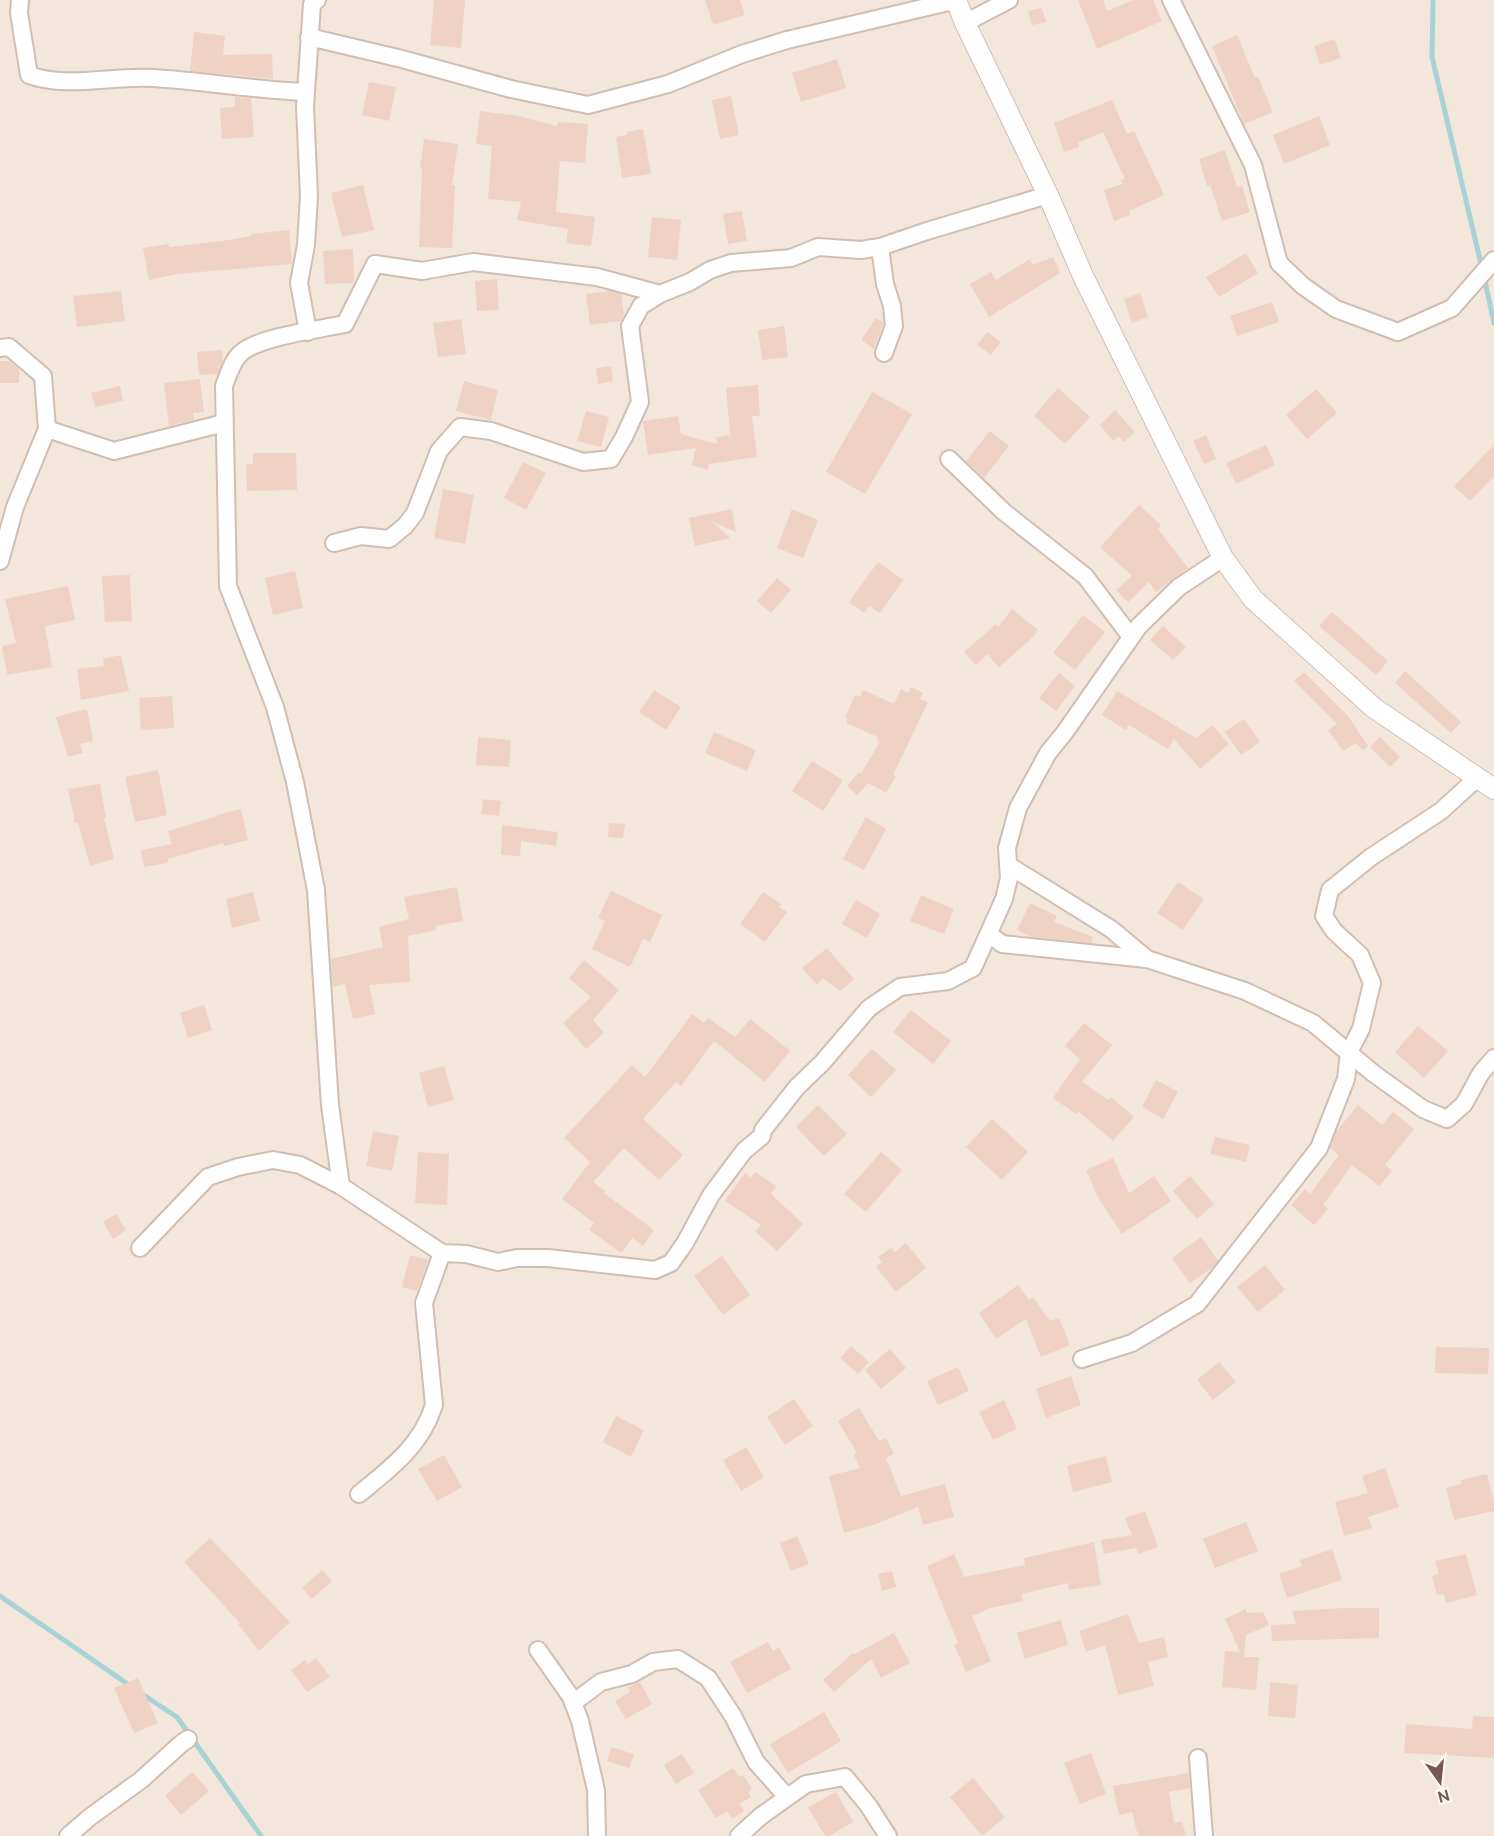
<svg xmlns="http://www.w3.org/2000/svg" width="1494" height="1836" font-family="Ubuntu,sans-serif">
<rect width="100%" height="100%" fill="#fcf4eb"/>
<rect fill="#f3e6da" x="0" y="0" width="1494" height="1836"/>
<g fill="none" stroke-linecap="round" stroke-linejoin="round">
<g stroke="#a7d3d6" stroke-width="5">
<path d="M1433 0 1432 57 1482 268"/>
<path d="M1484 277 1494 323"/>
<path d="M0 1596 132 1687"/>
<path d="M142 1694 177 1717 261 1836"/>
</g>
</g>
<g fill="#f0d2c4">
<path d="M434 0H465L461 48 430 45Z"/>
<path d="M705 0H740L745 15 713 25Z"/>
<path d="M1078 0H1103L1107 11 1133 0H1153L1162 21 1097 49Z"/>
<path d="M1042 8 1046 22 1032 25 1028 11Z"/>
<path d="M194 32 225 36 223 55 272 54 273 79 190 71Z"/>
<path d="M1237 35 1255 78 1258 77 1273 112 1244 124 1212 46Z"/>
<path d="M1335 39 1341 58 1320 65 1314 46Z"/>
<path d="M837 59 846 88 801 102 792 73Z"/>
<path d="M369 82 396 87 389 121 362 115Z"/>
<path d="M731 96 739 135 720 139 712 100Z"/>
<path d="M235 97 251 98 254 137 222 139 220 108 235 107Z"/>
<path d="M1112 100 1127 134 1134 131 1164 195 1129 211 1130 215 1114 221 1104 190 1123 184 1121 180 1125 179 1103 132 1078 143 1079 147 1064 152 1054 123Z"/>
<path d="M480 111 519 116 557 126 558 122 588 124 585 163 560 161 556 212 595 217 591 246 566 243 568 229 517 220 521 202 488 199 492 146 476 144Z"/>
<path d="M1319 116 1330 145 1284 164 1273 135Z"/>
<path d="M643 129 651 174 622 178 616 137 627 135V132Z"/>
<path d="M424 139 458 144 452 185H455L452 248 419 247 422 169H420Z"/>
<path d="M1225 150 1237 187 1242 185 1250 212 1222 221 1210 185 1207 186 1199 159Z"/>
<path d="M363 185 374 230 342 237 331 193Z"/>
<path d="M742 211 747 241 728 244 723 214Z"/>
<path d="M652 217 681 220 677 260 648 257Z"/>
<path d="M289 230 292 264 177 274 149 280 143 248 169 244V247L223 241 251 236V234Z"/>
<path d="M353 249 354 283 325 284 323 251Z"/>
<path d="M1246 253 1258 273 1219 297 1206 277Z"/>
<path d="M1053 257 1060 273 989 317 970 284 991 272 996 280 1030 259 1033 265Z"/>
<path d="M497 279 499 310 477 311 475 281Z"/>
<path d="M121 291 125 321 77 327 73 296Z"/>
<path d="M610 291 621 294 624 315 621 321 590 325 586 294Z"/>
<path d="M1140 293 1148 317 1132 323 1124 299Z"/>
<path d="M1272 302 1279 322 1237 336 1230 316Z"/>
<path d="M876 318 883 322V325L874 349 861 340Z"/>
<path d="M461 319 466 354 438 357 433 323Z"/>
<path d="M784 326 788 357 762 360 758 330Z"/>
<path d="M987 332 1001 342 991 355 977 345Z"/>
<path d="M222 350 223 361 217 374 199 375 197 352Z"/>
<path d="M0 361H9L19 369V383H0Z"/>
<path d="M611 366 613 381 598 384 596 368Z"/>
<path d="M200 379 204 412 193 413 194 420 169 426 164 383Z"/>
<path d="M464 381 498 390 491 420 456 411Z"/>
<path d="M758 385 760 416H752L757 457 709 464 708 470 692 465 696 448 648 455 643 421 678 416 681 434 717 444 716 437 730 435 726 388Z"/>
<path d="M120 386 123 401 95 407 91 393Z"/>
<path d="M1058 388 1090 417 1065 444 1034 416Z"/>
<path d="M1316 389 1337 413 1307 439 1286 415Z"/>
<path d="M872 392 912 414 865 494 826 472Z"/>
<path d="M1115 410 1135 432 1124 442 1119 436 1113 441 1100 425Z"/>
<path d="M586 411 609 417 601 447 577 441Z"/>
<path d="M990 431 1009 446 984 478 966 461Z"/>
<path d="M1206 435 1216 459 1204 464 1193 441Z"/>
<path d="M1266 445 1275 465 1236 484 1226 463Z"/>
<path d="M1494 445V476L1470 501 1454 486Z"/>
<path d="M253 453H296L297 490 247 491 246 465 253 464Z"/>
<path d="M523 462 546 473 526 510 504 498Z"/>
<path d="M443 489 474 495 465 544 434 538Z"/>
<path d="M1139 505 1161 525 1158 529 1188 568 1156 592 1149 582 1128 602 1116 590 1132 576 1100 547Z"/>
<path d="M732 509 736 532 711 521 730 538 695 546 689 518Z"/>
<path d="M792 509 818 520 803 558 777 548Z"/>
<path d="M878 562 903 580 880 613 869 606 864 613 849 602Z"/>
<path d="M295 571 303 608 273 615 265 578Z"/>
<path d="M130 575 132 621 105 622 102 576Z"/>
<path d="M777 578 791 590 771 613 757 601Z"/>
<path d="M68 586 75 620 45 626 52 667 7 675 2 646 16 643 5 599Z"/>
<path d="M1012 609 1038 630 1030 640 999 667 987 654 976 665 964 652 996 624 998 627Z"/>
<path d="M1332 612 1388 661 1376 675 1319 626Z"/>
<path d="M1083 615 1105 632 1075 670 1053 653Z"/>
<path d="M1163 626 1186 647 1173 660 1150 640Z"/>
<path d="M121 655 129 691 81 700 77 669 104 666 103 659Z"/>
<path d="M1405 671 1461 722 1451 733 1395 683Z"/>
<path d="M1304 672 1348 716 1368 746 1363 750 1356 743 1343 751 1328 730 1337 724 1294 681Z"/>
<path d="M1059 673 1075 686 1056 711 1039 698Z"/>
<path d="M911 687 923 693 920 699 928 702 893 775 896 776 886 793 868 783 857 795 847 786 859 772 861 774 880 742 877 740 878 737 846 723 848 719 845 718 855 695 860 697 863 690 894 704 901 689 908 693Z"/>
<path d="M654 690 681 707 666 730 639 712Z"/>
<path d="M1117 691 1196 738 1212 725 1229 744 1200 769 1174 739 1168 749 1129 725 1126 730 1102 715Z"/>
<path d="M172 696 174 728 141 730 139 698Z"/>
<path d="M87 709 93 741 80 744 83 753 68 757 56 717Z"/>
<path d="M1244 719 1260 742 1241 755 1225 732Z"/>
<path d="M714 732 756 750 747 771 705 753Z"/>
<path d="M478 737 511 740 509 767 476 765Z"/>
<path d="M1380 737 1400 757 1390 767 1370 747Z"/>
<path d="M812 761 843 780 823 811 792 791Z"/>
<path d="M158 770 167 815 135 822 125 777Z"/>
<path d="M100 784 106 818H104L114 859 90 866 78 823H75L68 789Z"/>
<path d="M483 799 501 801 499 816 481 814Z"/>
<path d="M241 809 248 840 224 846 223 843 168 859V863L144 867 141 850 172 844 168 831 218 816 217 815Z"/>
<path d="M866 817 886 829 864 870 843 859Z"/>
<path d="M609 823 625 824 623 838 608 837Z"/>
<path d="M502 825 558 832 556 846 521 841 520 856 501 855Z"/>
<path d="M1178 882 1204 899 1183 930 1157 913Z"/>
<path d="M457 887 463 921 435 926 436 930 408 936 410 982 369 985 375 1014 353 1019 345 984 333 987 331 959 383 947 379 927 409 919 404 897Z"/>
<path d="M611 891 662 915 650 942 643 939 630 967 592 949 605 921 598 918Z"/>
<path d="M253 892 260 921 232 928 226 899Z"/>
<path d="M763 892 781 904 779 907 787 912 765 942 740 924Z"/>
<path d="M921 895 954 909 944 934 910 921Z"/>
<path d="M856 900 880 914 867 938 842 924Z"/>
<path d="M1030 903 1057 916 1054 922 1093 937 1091 943 1032 937 1017 930Z"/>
<path d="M827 948 854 979 840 991 823 978 817 985 802 968Z"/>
<path d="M584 960 619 990 593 1020 604 1033 586 1049 563 1023 591 997 569 978Z"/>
<path d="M204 1005 212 1030 188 1038 180 1013Z"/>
<path d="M911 1010 951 1041 933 1064 893 1032Z"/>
<path d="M692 1014 704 1023 708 1018 735 1037 750 1019 790 1051 765 1082 714 1041 681 1086 676 1082 643 1119 683 1155 659 1180 624 1148 593 1182 605 1191 604 1193 654 1230 643 1246 632 1238 621 1253 589 1230 594 1223 562 1199 590 1162 564 1138 632 1065 645 1077Z"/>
<path d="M1084 1023 1112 1045 1082 1082 1108 1100 1111 1097 1134 1117 1113 1141 1078 1111 1076 1114 1053 1098 1080 1059 1065 1046Z"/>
<path d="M1418 1026 1448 1051 1424 1078 1395 1052Z"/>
<path d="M872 1049 896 1070 871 1097 848 1075Z"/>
<path d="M444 1066 454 1100 428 1107 419 1073Z"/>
<path d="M1156 1080 1178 1092 1163 1119 1142 1107Z"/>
<path d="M818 1105 847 1134 824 1156 796 1127Z"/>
<path d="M1358 1105 1382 1125 1393 1112 1414 1129 1385 1165 1392 1171 1379 1186 1352 1165 1323 1205 1328 1209 1314 1225 1291 1205 1305 1189 1310 1194 1339 1155 1330 1148 1336 1132Z"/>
<path d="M992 1119 1028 1152 1002 1180 966 1147Z"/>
<path d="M373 1131 399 1136 392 1171 366 1166Z"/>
<path d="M1215 1137 1250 1145 1246 1162 1210 1154Z"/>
<path d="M418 1152 449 1154 447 1205 415 1203Z"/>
<path d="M881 1152 902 1170 866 1212 844 1194Z"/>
<path d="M1113 1158 1129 1193 1154 1176 1171 1201 1122 1234 1099 1199 1086 1170Z"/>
<path d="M755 1172 776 1186 771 1194 803 1224 777 1251 755 1231 761 1225 725 1201 745 1173 751 1178Z"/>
<path d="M1190 1176 1214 1204 1197 1219 1173 1191Z"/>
<path d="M116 1214 126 1230 113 1239 103 1222Z"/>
<path d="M1201 1237 1218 1261 1213 1267 1190 1283 1172 1258Z"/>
<path d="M906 1243 926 1268 896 1292 876 1267 882 1262 878 1257 891 1248 895 1252Z"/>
<path d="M410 1255 428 1260 417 1291 402 1287Z"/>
<path d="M722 1256 750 1295 723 1315 694 1276Z"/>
<path d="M1265 1265 1285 1290 1258 1312 1237 1287Z"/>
<path d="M1018 1285 1029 1300 1033 1297 1050 1321 1059 1318 1070 1345 1041 1357 1026 1319 996 1339 979 1313Z"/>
<path d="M851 1346 869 1362 858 1374 840 1358Z"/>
<path d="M1436 1347 1489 1348 1488 1374 1435 1373Z"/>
<path d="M890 1349 906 1368 881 1389 865 1370Z"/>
<path d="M1219 1362 1236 1382 1213 1400 1197 1380Z"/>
<path d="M958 1367 969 1391 938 1405 927 1381Z"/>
<path d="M1071 1376 1081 1405 1046 1418 1036 1389Z"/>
<path d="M794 1399 813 1426 785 1445 767 1417Z"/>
<path d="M1004 1400 1017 1429 993 1440 979 1412Z"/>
<path d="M859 1408 879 1441 886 1438 894 1454 886 1458 901 1496 945 1484 954 1517 923 1525 918 1507 873 1525 844 1533 829 1476 860 1468 854 1455 857 1453 838 1421Z"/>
<path d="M616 1416 644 1430 631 1457 603 1442Z"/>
<path d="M746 1447 764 1477 741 1491 723 1460Z"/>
<path d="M444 1455 462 1487 437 1501 418 1469Z"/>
<path d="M1106 1456 1112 1482 1073 1492 1067 1466Z"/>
<path d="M1385 1468 1399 1507 1368 1517 1372 1528 1344 1536 1335 1502 1368 1493 1362 1476Z"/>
<path d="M1487 1474 1494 1502V1511L1454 1520 1446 1488 1461 1484V1480Z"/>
<path d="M1145 1511 1158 1547 1138 1554 1136 1548 1104 1554 1101 1540 1132 1535 1125 1518Z"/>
<path d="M1246 1522 1258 1551 1215 1568 1203 1539Z"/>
<path d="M797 1536 809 1564 791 1571 780 1543Z"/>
<path d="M210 1538 290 1622 259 1651 238 1624 240 1623 184 1562Z"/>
<path d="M1094 1542 1101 1585 1069 1590 1068 1583 1022 1594 1023 1601 991 1608 972 1616 991 1661 966 1672 954 1645 958 1643 927 1566 954 1554 964 1577 1025 1565 1024 1558Z"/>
<path d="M1332 1549 1342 1580 1287 1598 1279 1574 1302 1566 1300 1560Z"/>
<path d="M1466 1554 1477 1595 1446 1603 1444 1594 1437 1595 1432 1576 1439 1574 1435 1561Z"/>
<path d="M322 1570 332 1581 312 1599 302 1588Z"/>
<path d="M892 1571 896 1587 882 1591 878 1574Z"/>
<path d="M1345 1608H1379V1638L1272 1641 1271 1625 1296 1624 1292 1611Z"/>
<path d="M1246 1609 1247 1613 1263 1612 1269 1625 1246 1635 1244 1657H1259L1256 1690 1222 1687 1225 1651 1240 1652 1225 1619Z"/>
<path d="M1128 1614 1139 1643 1164 1637 1168 1657 1148 1662 1154 1686 1118 1695 1105 1645 1086 1652 1079 1631Z"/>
<path d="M1061 1620 1068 1645 1025 1659 1017 1633Z"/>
<path d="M894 1633 910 1663 881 1678 871 1659 834 1692 823 1680 853 1653 855 1654Z"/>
<path d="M768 1642 773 1651 779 1647 791 1669 747 1693 730 1662Z"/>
<path d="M316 1658 330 1677 307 1692 291 1670 305 1660 308 1664Z"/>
<path d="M138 1678 158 1723 134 1733 114 1688Z"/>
<path d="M640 1682 652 1704 626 1719 615 1701 630 1692 628 1687Z"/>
<path d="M1270 1682 1298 1685 1295 1718 1268 1716Z"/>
<path d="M824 1712 841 1741 788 1773 770 1744Z"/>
<path d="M1473 1716 1494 1717V1758L1404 1753 1406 1724 1472 1729Z"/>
<path d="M611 1747 634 1754 629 1768 607 1761Z"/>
<path d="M1091 1753 1106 1794 1080 1804 1064 1763Z"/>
<path d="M682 1754 694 1773 676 1784 664 1765Z"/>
<path d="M733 1768 739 1777 743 1775 752 1789 748 1792 751 1797 739 1804 744 1811 732 1819 727 1811 716 1818 698 1790Z"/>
<path d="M192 1772 209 1791 181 1815 165 1796Z"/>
<path d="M1189 1773 1190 1788 1169 1792 1174 1823 1182 1821 1186 1836H1138L1132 1812 1119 1815 1113 1786Z"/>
<path d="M973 1778 1005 1817 982 1836 950 1797Z"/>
<path d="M836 1792 853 1822 829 1836H825L808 1807Z"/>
</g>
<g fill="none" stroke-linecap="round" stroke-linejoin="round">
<g stroke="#d0beb3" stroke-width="20">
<g id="minor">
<path d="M20 0 19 13 29 75C67 89 114 75 153 78 204 81 254 90 305 92"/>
<path d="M1171 0 1253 165 1279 263 1303 286 1336 309 1398 332 1452 308 1494 260"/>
<path d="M965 23 1009 0"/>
<path d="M309 37 402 59 511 89 588 105 668 84 742 54 787 40 957 0"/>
<path d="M880 247 885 284 892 306 894 326 884 353"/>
<path d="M308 332 299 283 306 245 309 196 305 107 312 4 317 0"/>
<path d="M0 348 9 347 43 376 47 429 114 451 224 423"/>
<path d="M949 459 1004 512 1085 576 1131 637"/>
<path d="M334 543 361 536 389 539 405 526 415 513 439 451 460 427 491 431 583 462 611 459 624 437 640 402 630 326 641 306 660 294 690 282 710 270 731 263 791 258 818 247 861 250 880 247 927 231 1048 195"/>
<path d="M0 561 15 507 47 429"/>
<path d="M1008 865 1111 929 1147 959"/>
<path d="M989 934 1002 944 1147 959 1245 991 1313 1023 1373 1073 1423 1109 1447 1119 1464 1104 1481 1073 1494 1058"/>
<path d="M341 1186 330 1105 316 890 295 782 275 707 228 586 224 386C228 375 232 361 241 353 258 337 320 329 345 324L375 264 422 271 473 262 597 277 660 294"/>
<path d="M140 1248 208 1177 238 1167 273 1160 300 1165 341 1186 442 1253 466 1254 498 1262 517 1258H548L655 1270 671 1263 685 1243 711 1195 744 1151 762 1136 763 1130 797 1087 822 1063 869 1008 900 987 948 981 973 968 1004 899 1009 878 1007 848 1018 808 1048 753 1065 732 1139 626 1179 587 1223 558"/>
<path d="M1082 1359 1132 1343 1197 1304 1319 1148 1346 1079 1349 1052 1361 1029 1372 983 1360 955 1334 931 1324 916 1330 890 1371 857 1441 811 1477 778"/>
<path d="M359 1494C390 1469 422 1445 434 1405L424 1303 442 1253"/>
<path d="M538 1650 571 1697 580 1721 596 1790 597 1836"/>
<path d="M573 1703 601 1682 632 1674 653 1662 678 1659 708 1678 733 1716 756 1762 787 1797"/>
<path d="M1198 1758 1204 1836"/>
<path d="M68 1836 90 1817 141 1780 182 1743 188 1739"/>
<path d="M739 1836 761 1816 806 1784 845 1777 868 1805 888 1836"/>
</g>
</g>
<g stroke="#d0beb3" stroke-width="22">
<path id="tertiary" d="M956 0 965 23 1048 195 1084 278 1223 558 1253 599 1374 708 1494 789"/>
</g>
<use href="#minor" stroke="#fff" stroke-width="16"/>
<use href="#tertiary" stroke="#fff" stroke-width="20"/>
</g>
<g transform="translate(1440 1782) rotate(165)" stroke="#fef8f2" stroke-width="4.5" paint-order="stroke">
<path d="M0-4.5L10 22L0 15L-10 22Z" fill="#765a4f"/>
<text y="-9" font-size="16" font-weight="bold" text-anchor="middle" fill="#765a4f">N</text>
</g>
</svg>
